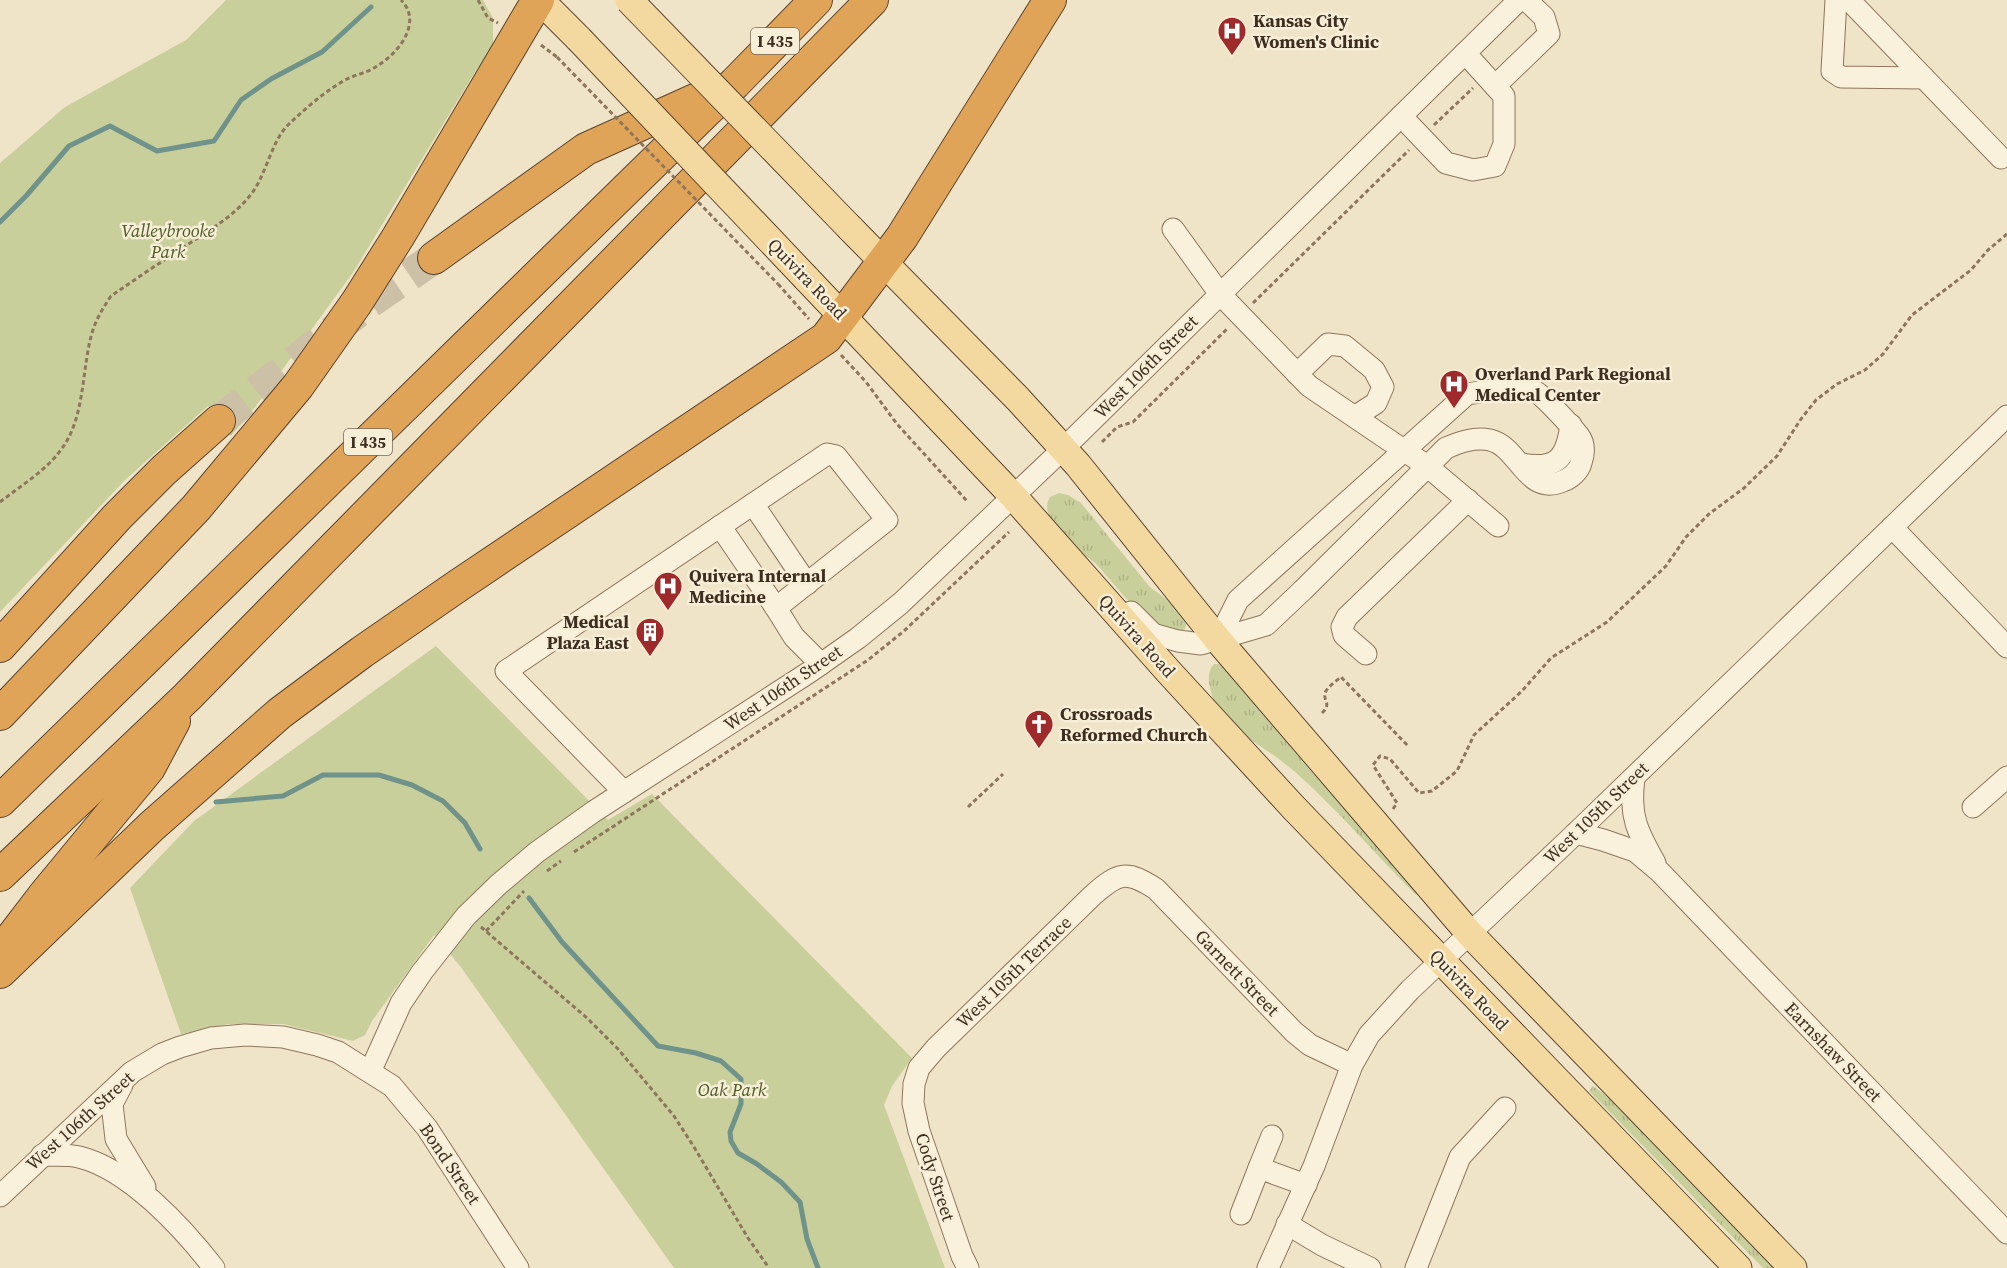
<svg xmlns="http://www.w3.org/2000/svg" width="2007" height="1268" font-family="'Source Serif 4',serif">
<defs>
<pattern id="grass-tufts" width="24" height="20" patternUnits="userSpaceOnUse" patternTransform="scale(1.5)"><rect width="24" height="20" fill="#c9cf9b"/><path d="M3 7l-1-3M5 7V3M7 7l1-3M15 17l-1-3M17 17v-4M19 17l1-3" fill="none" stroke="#aeb285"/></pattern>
</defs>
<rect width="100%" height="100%" fill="#f0e4c8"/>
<g fill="url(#grass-tufts)">
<path d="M1059 493 1068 495 1081 503 1150 587 1174 605 1187 623 1184 631C1156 643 1113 581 1096 564 1088 556 1077 552 1069 545 1059 534 1040 512 1050 497Z"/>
<path d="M1214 664H1221L1226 669 1309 769 1420 891 1416 895C1375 854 1337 809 1294 771 1270 750 1240 737 1220 711 1212 700 1203 675 1214 664Z"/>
<path d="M1593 1086 1633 1116 1779 1268H1763L1589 1091Z"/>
</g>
<g fill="#c9cf9b">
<path d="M226 0H483L493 18V48L488 64 478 67 354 271 256 406 231 436 208 406 125 480 0 612V163L65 107 186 40Z"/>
<path d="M436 646 608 820 652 794 912 1058 892 1086 884 1105 945 1268H674L460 966 434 935 372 1021 365 1035 353 1041 283 1024H228L181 1034 130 888 194 821Z"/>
</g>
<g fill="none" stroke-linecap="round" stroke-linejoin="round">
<g stroke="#6f938a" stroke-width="5">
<path d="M0 222 26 196 69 146 110 126 157 151 214 141 241 100 271 79 322 52 371 7"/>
<path d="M216 802 283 796 323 775H379L412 785 443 801 465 823 480 849"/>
<path d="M529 898 562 942 658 1046 696 1053 721 1061 741 1079V1104L730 1132 731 1141 738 1153 757 1164 781 1182 800 1202 807 1239 818 1268"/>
</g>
<path stroke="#ccc0a6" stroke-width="32" stroke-dasharray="32 16" stroke-linecap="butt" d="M219 421 370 302 434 258"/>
<g stroke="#8d765c" stroke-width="23">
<g id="minor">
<path d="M1836 0 1832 71 1841 77 1924 78"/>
<path d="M1849 0 2001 158"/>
<path d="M1495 86 1549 34 1544 17 1526 0"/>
<path d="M1401 116 1446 163 1473 170 1495 166 1504 144V96L1465 53"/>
<path d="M1173 229 1220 294 1309 386 1427 466 1498 526"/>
<path d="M1297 374 1328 344 1345 346 1374 370 1383 387 1376 403 1356 416"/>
<path d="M1521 464C1556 470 1566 460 1571 425"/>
<path d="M753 504 807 584"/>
<path d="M720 526 776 608"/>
<path d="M1892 527 2007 647"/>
<path d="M1131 612 1153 634 1178 641 1201 644 1266 625 1303 590 1446 448C1460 442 1474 437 1490 440 1520 447 1526 497 1563 481 1571 478 1579 471 1581 463 1584 454 1585 444 1579 436 1572 427 1541 392 1531 389 1511 385 1487 391 1467 394L1238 600 1218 640"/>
<path d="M1366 654 1344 635 1342 627 1347 617 1468 500"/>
<path d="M1634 778C1629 816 1637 831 1655 863"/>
<path d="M624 792 506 671 827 454 836 456 887 520 776 608 794 637 821 664"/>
<path d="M1973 807 2007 777"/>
<path d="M1576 833 1603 840 1635 851 1660 872 2007 1233"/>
<path d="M370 1072 401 1003 422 972 466 916 499 884 537 852 593 812 811 671 858 638 901 603 1063 449 1519 0"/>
<path d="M122 1085 112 1104 116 1139 145 1187"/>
<path d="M1272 1136 1259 1168 1306 1185"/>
<path d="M42 1155C53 1156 67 1154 79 1157 129 1169 183 1228 214 1268"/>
<path d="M0 1196 132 1072 162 1054 180 1047 211 1038 245 1035 283 1037 317 1045 338 1052 392 1086 427 1128 518 1268"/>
<path d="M1241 1214 1259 1168"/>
<path d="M1287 1224 1322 1245 1370 1268"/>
<path d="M968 1268 962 1256 919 1131 913 1103 914 1084 919 1068 936 1048 1093 895C1119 872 1127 870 1156 889L1294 1032 1310 1045 1352 1065"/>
<path d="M1268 1268 1314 1166 1352 1065 1369 1035 1410 990 1576 833 2007 416"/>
<path d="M1416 1268 1460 1157 1505 1108"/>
</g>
</g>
<g stroke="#5b4430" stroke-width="29">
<g id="major">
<path d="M540 0 579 39"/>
<path d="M850 228 1018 399 1078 465 1218 640 1470 934 1793 1268"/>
<path d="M806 278 1013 496 1168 671 1294 808 1738 1268"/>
</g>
</g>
<g stroke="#5b4430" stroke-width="34">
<g id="highway">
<path d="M434 258 586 149 715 91"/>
<path d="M0 646 117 517 164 470 219 421"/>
<path d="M0 714 196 508 298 386 357 302 398 237 538 0"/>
<path d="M0 801 735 83 816 0"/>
<path d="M0 875 187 697 872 0"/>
<path d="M6 945 45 894 149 768 174 721"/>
<path d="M0 972 152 826 280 713 362 652 459 585 826 338 902 237 1050 0"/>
</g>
</g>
<g stroke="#8d765c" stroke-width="3" stroke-dasharray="4.5 3" stroke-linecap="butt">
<path d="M478 0 488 18 498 23"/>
<path d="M541 45 557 57"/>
<path d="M1434 125 1473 88"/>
<path d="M778 284 809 319"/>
<path d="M1253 303 1409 150"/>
<path d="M841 355 866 382 897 424 967 501"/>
<path d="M1102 442 1117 427 1133 422 1228 328"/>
<path d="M0 502C23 484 49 469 65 444 85 412 82 368 92 333 96 319 103 308 111 296 137 278 164 260 190 243 211 229 232 217 248 198 267 177 270 141 290 123 305 109 322 94 340 83 351 75 366 74 377 66 399 53 423 22 401 0"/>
<path d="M1322 713C1333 703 1321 700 1326 691 1329 686 1336 681 1341 677L1409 747"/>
<path d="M968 807 1003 774"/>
<path d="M1393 809 1397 803 1373 765 1380 756 1390 759 1419 793 1432 791 1457 771 1474 735 1522 691 1551 658 1607 622 1666 566 1686 537 1709 514 1744 488 1777 456 1801 419 1816 400 1837 384 1865 370 1883 354 1912 315 1971 270 1988 250 2007 234"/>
<path d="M574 852 868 660 904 631 1009 532"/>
<path d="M547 871 561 861"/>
<path d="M481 927 587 1018 618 1049 674 1116 694 1147 748 1238 769 1268"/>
<path d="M486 931 524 891"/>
</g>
<use href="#minor" stroke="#faf1dc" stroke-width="21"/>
<use href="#major" stroke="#f3d9a0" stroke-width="27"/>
<use href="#highway" stroke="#e0a458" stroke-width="32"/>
<g stroke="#5b4430" stroke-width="29" stroke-linecap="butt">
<g id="major-bridge">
<path d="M629 0 850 228"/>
<path d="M579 39 806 278"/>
</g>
</g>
<path stroke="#8d765c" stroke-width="3" stroke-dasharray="4.5 3" stroke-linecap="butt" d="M557 57 778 284"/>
<use href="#major-bridge" stroke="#f3d9a0" stroke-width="27"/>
</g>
<defs>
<g id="hospital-pin" transform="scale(1.5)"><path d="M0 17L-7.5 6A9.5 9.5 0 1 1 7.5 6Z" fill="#9e2a2b" stroke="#f7eed8"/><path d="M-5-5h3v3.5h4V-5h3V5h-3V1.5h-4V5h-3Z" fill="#fff"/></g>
<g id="building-pin" transform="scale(1.5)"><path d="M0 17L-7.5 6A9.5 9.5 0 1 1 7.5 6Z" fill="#9e2a2b" stroke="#f7eed8"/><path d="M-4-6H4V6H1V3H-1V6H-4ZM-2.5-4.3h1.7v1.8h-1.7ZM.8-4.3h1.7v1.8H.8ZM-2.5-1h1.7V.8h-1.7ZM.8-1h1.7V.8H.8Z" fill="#fff"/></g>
<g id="church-pin" transform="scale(1.5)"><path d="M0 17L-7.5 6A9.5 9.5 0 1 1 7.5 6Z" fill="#9e2a2b" stroke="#f7eed8"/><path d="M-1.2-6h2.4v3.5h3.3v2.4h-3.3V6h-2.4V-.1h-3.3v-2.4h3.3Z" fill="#fff"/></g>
</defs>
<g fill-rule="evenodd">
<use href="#hospital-pin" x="1232" y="31"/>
<use href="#hospital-pin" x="1454" y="384"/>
<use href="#hospital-pin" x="668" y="586"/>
<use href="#building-pin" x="650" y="632"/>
<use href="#church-pin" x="1039" y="724"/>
</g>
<g text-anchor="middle" stroke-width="5" stroke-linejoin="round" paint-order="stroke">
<g fill="#f7eed8" stroke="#756857" stroke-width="1.5">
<rect x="751" y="28" width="48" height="26" rx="4.5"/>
<rect x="344" y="429" width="48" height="26" rx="4.5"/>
</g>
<g font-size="16" font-weight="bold" fill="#3d2e20">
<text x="775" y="47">I 435</text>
<text x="368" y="448">I 435</text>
</g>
<g font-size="18" font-weight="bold" fill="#3d2e20" stroke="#f7eed8" text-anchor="start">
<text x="1253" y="27">Kansas City<tspan x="1253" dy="21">Women's Clinic</tspan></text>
<text x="1475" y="380">Overland Park Regional<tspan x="1475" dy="21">Medical Center</tspan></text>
<text x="689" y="582">Quivera Internal<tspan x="689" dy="21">Medicine</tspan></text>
<text x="629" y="628" text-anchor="end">Medical<tspan x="629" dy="21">Plaza East</tspan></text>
<text x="1060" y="720">Crossroads<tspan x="1060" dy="21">Reformed Church</tspan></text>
</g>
<g font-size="18" font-style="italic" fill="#4d5a26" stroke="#f7eed8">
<text x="168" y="237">Valleybrooke<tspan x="168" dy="21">Park</tspan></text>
<text x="732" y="1096">Oak Park</text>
</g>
<g font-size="18" fill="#3d2e20" stroke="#f7eed8">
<text transform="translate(807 279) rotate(46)" y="6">Quivira Road</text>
<text transform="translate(1146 367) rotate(-45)" y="6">West 106th Street</text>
<text transform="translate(1137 636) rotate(48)" y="6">Quivira Road</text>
<text transform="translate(783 688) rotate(-34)" y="6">West 106th Street</text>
<text transform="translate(1596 813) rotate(-44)" y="6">West 105th Street</text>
<text transform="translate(1014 972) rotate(-44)" y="6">West 105th Terrace</text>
<text transform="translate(1237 973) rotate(46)" y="6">Garnett Street</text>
<text transform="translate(1469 990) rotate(46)" y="6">Quivira Road</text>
<text transform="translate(1833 1052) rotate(46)" y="6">Earnshaw Street</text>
<text transform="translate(80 1121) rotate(-42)" y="6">West 106th Street</text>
<text transform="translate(450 1164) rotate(56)" y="6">Bond Street</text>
<text transform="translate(935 1177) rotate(72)" y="6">Cody Street</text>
</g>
</g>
</svg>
